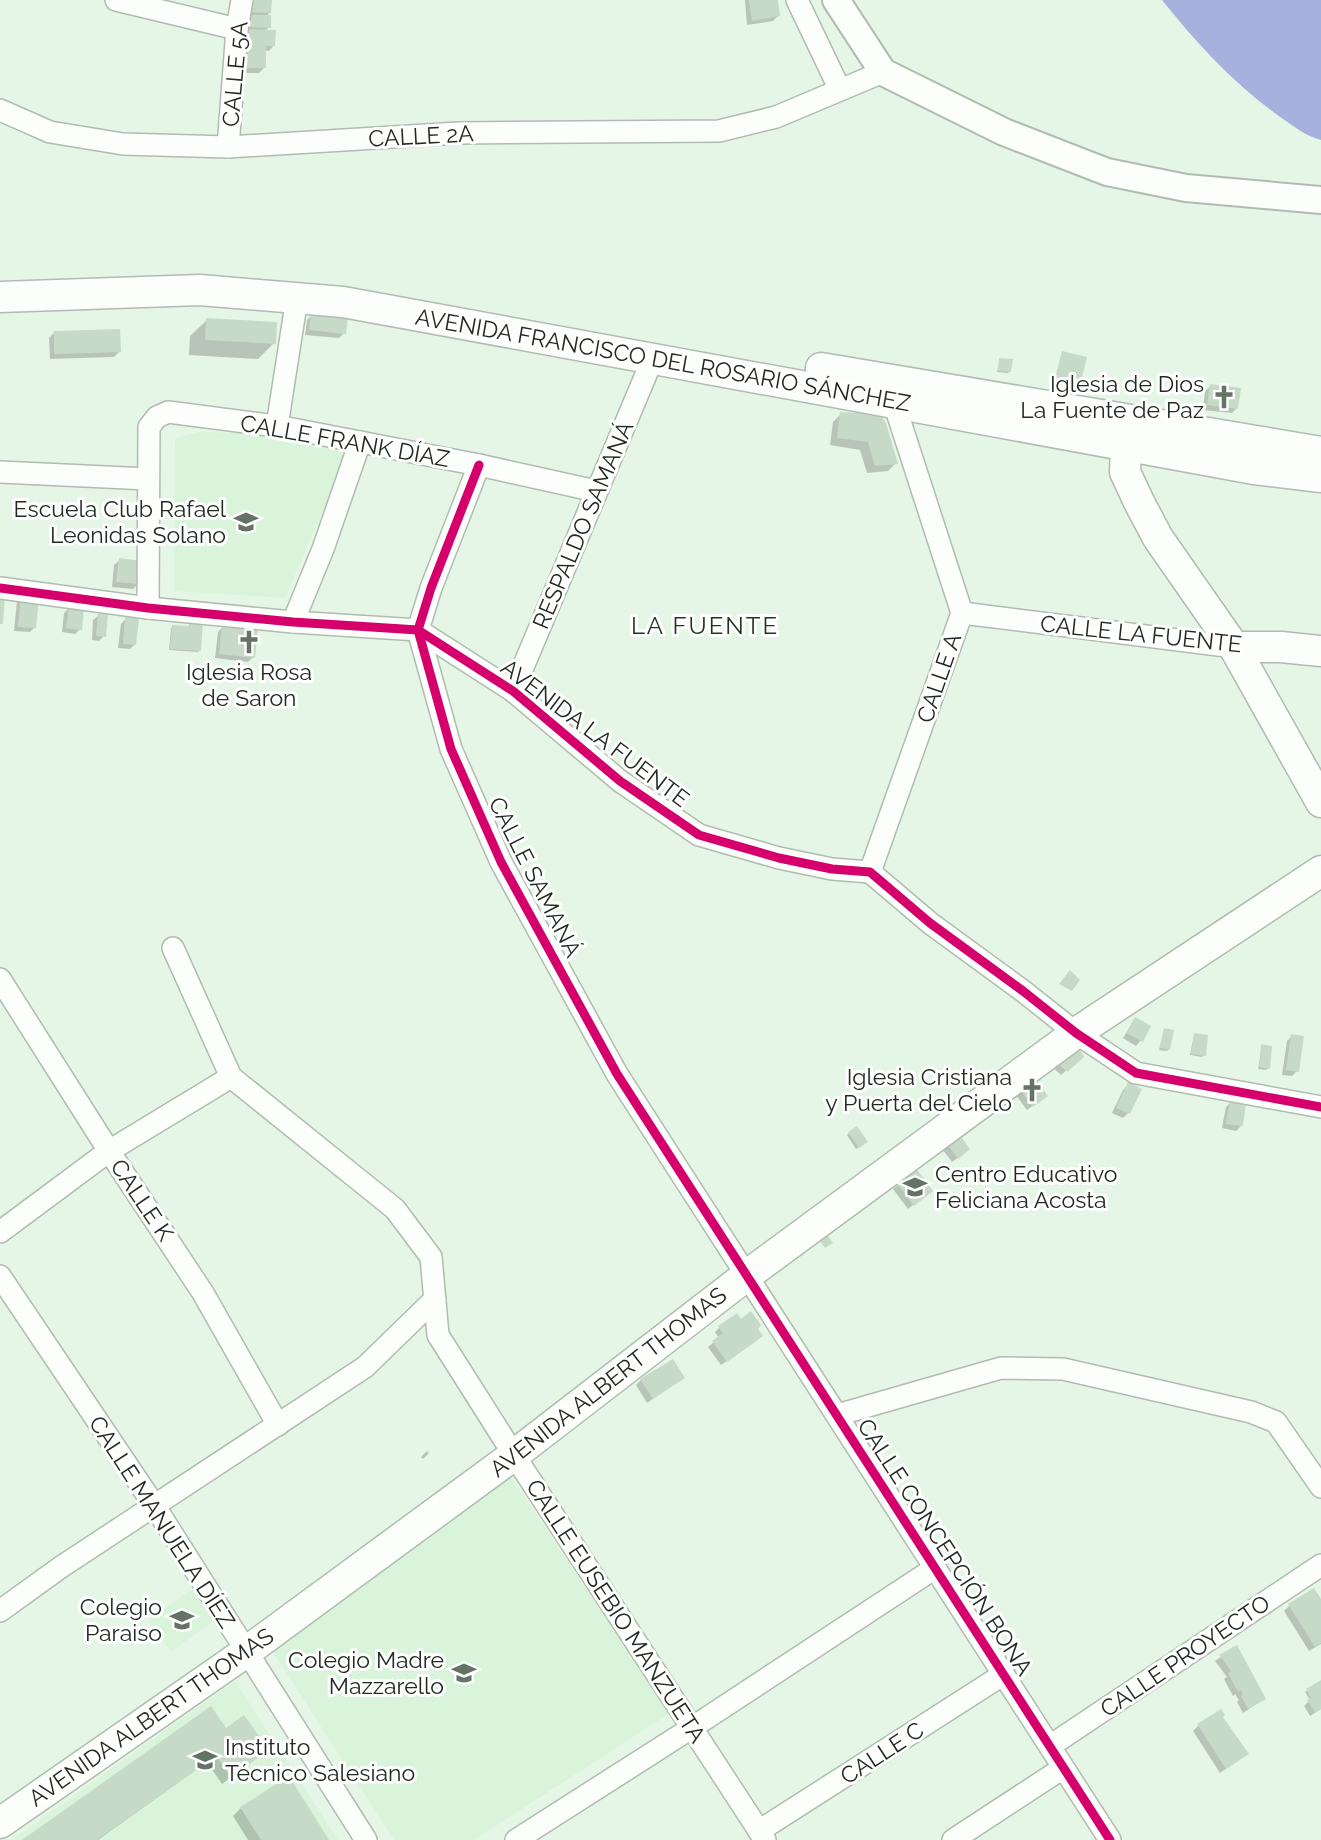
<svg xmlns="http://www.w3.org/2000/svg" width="1321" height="1840" font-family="Raleway,sans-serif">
<rect width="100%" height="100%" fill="#e6f6e6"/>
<g fill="#d9f4da">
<path d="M198 432 255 433 348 453 285 598 174 591 175 438Z"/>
<path d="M501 1462 670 1713 474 1840H394L260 1632Z"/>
<path d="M193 1588 216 1619 171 1652 148 1621Z"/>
<path d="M235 1681 338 1840H11Z"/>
</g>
<path fill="#a8b0de" d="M1162 0H1321V140C1306 136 1296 128 1283 119 1236 86 1198 45 1162 0Z"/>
<g fill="#0003">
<path d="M271 0 270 13 265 17 269 27 265 31 274 45 269 51 264 50V68L259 73H233L241 36 248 29H245L242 16Z"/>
<path d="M745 0H776L778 16 773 21 747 25Z"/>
<path d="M312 315 344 333 339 338 305 335 307 320Z"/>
<path d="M207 320 274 343 258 359 189 355 190 336Z"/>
<path d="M54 333 119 352 114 357 50 359 49 338Z"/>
<path d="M1062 353 1079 384 1076 386 1054 383Z"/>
<path d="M1000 360 1010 371 1008 373 997 372Z"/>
<path d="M1211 386 1237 408 1232 413 1203 410 1205 391Z"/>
<path d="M841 414 896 463 888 471 867 473 860 450 830 445 833 422Z"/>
<path d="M120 560 138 584 133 589 112 587 114 565Z"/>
<path d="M22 596 35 627 30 632 14 631 17 601Z"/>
<path d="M69 608 80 629 75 634 62 632 64 613Z"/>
<path d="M99 615 104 636 99 641 92 640 93 620Z"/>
<path d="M126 619 135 644 130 649 118 648 121 624Z"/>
<path d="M190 623 200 650 198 652 169 650 171 628 173 626 188 628Z"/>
<path d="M223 627 253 657 248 662 215 658 218 632Z"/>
<path d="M1135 1019 1141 1040 1136 1046 1123 1038Z"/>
<path d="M1164 1030 1169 1049 1167 1051 1159 1050Z"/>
<path d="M1194 1035 1204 1055 1202 1057 1190 1055Z"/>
<path d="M1292 1036 1297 1071 1292 1076 1282 1075 1287 1041Z"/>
<path d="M1262 1046 1268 1068 1266 1070 1258 1069Z"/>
<path d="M1081 1057 1061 1075 1048 1063Z"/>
<path d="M1017 1085 1041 1100 1027 1110 1012 1090Z"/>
<path d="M1128 1085V1113L1123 1118 1112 1113 1123 1090Z"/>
<path d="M1231 1102 1241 1126 1236 1131 1222 1128 1226 1107Z"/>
<path d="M849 1133 864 1144 856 1149 847 1135Z"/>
<path d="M945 1141 963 1154 952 1162 940 1146Z"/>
<path d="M916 1171 926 1195 908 1209 893 1189Z"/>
<path d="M741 1321 756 1328V1341L721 1365 708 1347 719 1338 715 1332 720 1327Z"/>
<path d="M683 1378 647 1403 636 1385 641 1380Z"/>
<path d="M427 1451 429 1453 423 1459 421 1457Z"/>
<path d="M1321 1602V1644L1309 1651 1284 1611 1289 1606Z"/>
<path d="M1236 1647 1264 1699 1243 1713 1237 1702 1239 1700 1235 1694 1233 1696 1224 1679 1227 1677 1215 1661Z"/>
<path d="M1321 1682V1709L1310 1716 1304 1706 1310 1700 1305 1692Z"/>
<path d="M1221 1717 1247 1754 1220 1773 1193 1731 1198 1726Z"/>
<path d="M226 1730 267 1750 222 1784 207 1762 98 1840H25Z"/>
<path d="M288 1778 327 1840H248L233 1816 241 1808Z"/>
</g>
<g fill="#c7dac8">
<path d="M247 0H272L271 13 246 12Z"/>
<path d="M749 0H778L780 16 752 21Z"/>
<path d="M246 15H271V28L246 27Z"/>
<path d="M246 29 276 30 275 46H266V68H238V46L260 47 245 45Z"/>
<path d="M311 314 348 317 346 334 309 330Z"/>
<path d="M206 318 277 322 276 344 205 340Z"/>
<path d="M120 329 121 352 54 354V331Z"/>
<path d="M1062 351 1087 357 1080 385 1055 381Z"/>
<path d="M999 358 1013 359 1011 372 998 371Z"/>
<path d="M1210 384 1241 388 1238 409 1207 405Z"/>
<path d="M840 412 876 414 882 417 886 423 898 464 875 466 868 442 837 438Z"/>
<path d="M119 558 142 561 140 584 116 582Z"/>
<path d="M0 593 5 594 3 624H0Z"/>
<path d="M21 594 39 596 36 628 18 627Z"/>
<path d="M69 606 84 608 82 630 66 628Z"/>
<path d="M98 613 108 614 106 637 96 636Z"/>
<path d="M125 617 139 618 136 645 123 644Z"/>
<path d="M189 621 203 622 201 651 170 649 172 625 190 626Z"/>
<path d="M222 625 258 629 255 658 219 654Z"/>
<path d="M1070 970 1080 980 1072 991 1059 984Z"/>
<path d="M1135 1017 1151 1026 1143 1042 1126 1033Z"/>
<path d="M1164 1028 1174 1030 1170 1050 1160 1048Z"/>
<path d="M1194 1033 1208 1035 1206 1056 1191 1054Z"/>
<path d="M1291 1034 1304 1036 1299 1072 1286 1070Z"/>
<path d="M1261 1044 1272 1046 1270 1069 1259 1067Z"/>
<path d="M1077 1045 1084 1057 1067 1072 1051 1057Z"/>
<path d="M1031 1073 1048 1096 1033 1107 1016 1084Z"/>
<path d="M1128 1082 1142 1089 1130 1114 1116 1108Z"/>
<path d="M1230 1100 1246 1103 1243 1126 1226 1124Z"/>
<path d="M857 1126 868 1142 859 1148 848 1132Z"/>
<path d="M956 1130 970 1149 958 1159 944 1140Z"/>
<path d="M916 1168 933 1191 914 1206 897 1183Z"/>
<path d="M823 1229 833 1243 825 1248 815 1234Z"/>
<path d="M751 1311 761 1325 758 1329 763 1336 727 1362 712 1341 723 1333 718 1326 737 1313 741 1319Z"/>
<path d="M673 1359 685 1378 653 1399 640 1379Z"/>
<path d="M1314 1588 1321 1599V1643L1315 1647 1288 1604Z"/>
<path d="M1237 1645 1266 1699 1248 1709 1241 1696 1243 1695 1241 1690 1238 1692 1228 1673 1231 1671 1219 1655Z"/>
<path d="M1321 1680V1709L1315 1712 1307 1700 1311 1698 1306 1689Z"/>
<path d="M211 1706 226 1728 244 1715 269 1750 231 1777 216 1756 97 1840H22Z"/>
<path d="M1221 1709 1225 1715 1223 1717 1249 1754 1226 1769 1197 1724Z"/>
<path d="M289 1776 329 1840H261L240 1807Z"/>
</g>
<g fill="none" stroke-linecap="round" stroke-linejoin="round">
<g stroke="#b0bcb0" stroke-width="24">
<g id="minor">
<path d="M116 0 237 29"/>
<path d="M797 0 840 90"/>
<path d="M0 110 50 132 123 144 228 147 458 133 719 131 776 117 883 72"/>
<path d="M228 147 237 29 242 0"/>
<path d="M277 426 297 298"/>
<path d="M479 465 431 588 418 630 451 749 501 862 617 1074 1110 1840"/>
<path d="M0 472 148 479"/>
<path d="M0 588 148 608 293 622 418 630 513 691 620 781 699 835 779 858 832 869 870 872 930 923 1023 991 1076 1033 1136 1073 1321 1107"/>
<path d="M148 608 149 427 157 417 168 412 277 426 479 465 596 491"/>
<path d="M962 613 1234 647"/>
<path d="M293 622 323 549 360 442"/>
<path d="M513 691 653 358"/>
<path d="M870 872 962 613 894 403"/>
<path d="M173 948 231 1077 395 1209 431 1257 438 1335 514 1455 765 1840"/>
<path d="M0 979 109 1151 203 1293 278 1425"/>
<path d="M0 1232 109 1151 231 1077"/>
<path d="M0 1276 154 1505 366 1840"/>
<path d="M837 1415 1001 1368 1063 1369 1251 1412 1276 1422 1321 1487"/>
<path d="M0 1611 61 1567 365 1367 435 1299"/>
<path d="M1050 1746 1321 1565"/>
<path d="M759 1831 1004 1674"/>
<path d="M516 1840 693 1727 935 1568"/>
<path d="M953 1840 1063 1768"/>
</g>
</g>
<g stroke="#b0bcb0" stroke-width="30">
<path id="tertiary" d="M836 0 883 72 1004 132 1107 172 1186 188 1321 200"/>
</g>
<g stroke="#b0bcb0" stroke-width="33">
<g id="secondary">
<path d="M0 297 200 290 343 302 1254 469 1321 477"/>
<path d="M821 368 1321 452"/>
<path d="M1127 425 1125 472 1139 502 1158 538 1234 647 1321 802"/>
<path d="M1234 647H1281L1321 651"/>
<path d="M0 1823 246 1652 514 1455 746 1276 1076 1033 1321 871"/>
</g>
</g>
<use href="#minor" stroke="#fbfefb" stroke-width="21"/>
<use href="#tertiary" stroke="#fbfefb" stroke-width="26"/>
<use href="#secondary" stroke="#fbfefb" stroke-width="30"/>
<g stroke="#fff" stroke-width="13">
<g id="cycleway">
<path d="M479 465 431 588 418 630 451 749 501 862 617 1074 1110 1840"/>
<path d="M0 588 148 608 293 622 418 630 513 691 620 781 699 835 779 858 832 869 870 872 930 923 1023 991 1076 1033 1136 1073 1321 1107"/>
</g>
</g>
<use href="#cycleway" stroke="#d6006c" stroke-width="9"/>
</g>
<defs>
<g id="church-bare" transform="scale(1.89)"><path d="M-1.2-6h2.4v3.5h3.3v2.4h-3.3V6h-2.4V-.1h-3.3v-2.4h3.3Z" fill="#657366" stroke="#fff" stroke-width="2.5" paint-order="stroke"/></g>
<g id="school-bare" transform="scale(1.89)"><path d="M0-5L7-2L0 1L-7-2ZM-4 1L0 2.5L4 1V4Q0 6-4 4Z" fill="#657366" stroke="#fff" stroke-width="2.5" paint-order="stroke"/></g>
</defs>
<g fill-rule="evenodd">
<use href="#church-bare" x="1224" y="397"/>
<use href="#school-bare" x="246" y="522"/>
<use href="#church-bare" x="249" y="642"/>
<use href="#church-bare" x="1032" y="1090"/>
<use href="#school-bare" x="915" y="1187"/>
<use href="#school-bare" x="182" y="1620"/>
<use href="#school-bare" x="464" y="1673"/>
<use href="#school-bare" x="205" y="1760"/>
</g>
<g text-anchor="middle" stroke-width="6" stroke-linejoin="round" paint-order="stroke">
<g font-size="23" fill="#202c21" stroke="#fff">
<text transform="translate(235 74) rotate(-85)" y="8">CALLE 5A</text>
<text transform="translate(421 136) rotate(-3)" y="8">CALLE 2A</text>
<text transform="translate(663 360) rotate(10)" y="8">AVENIDA FRANCISCO DEL ROSARIO SÁNCHEZ</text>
<text transform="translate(345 441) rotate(10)" y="8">CALLE FRANK DÍAZ</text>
<text transform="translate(583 525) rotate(-67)" y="8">RESPALDO SAMANÁ</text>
<text transform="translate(1141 634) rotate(6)" y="8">CALLE LA FUENTE</text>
<text transform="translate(939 678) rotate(-71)" y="8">CALLE A</text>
<text transform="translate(595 733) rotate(37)" y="8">AVENIDA LA FUENTE</text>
<text transform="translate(535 877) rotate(63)" y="8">CALLE SAMANÁ</text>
<text transform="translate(142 1200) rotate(56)" y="8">CALLE K</text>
<text transform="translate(608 1382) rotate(-38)" y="8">AVENIDA ALBERT THOMAS</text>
<text transform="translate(162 1522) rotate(57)" y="8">CALLE MANUELA DÍEZ</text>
<text transform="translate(945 1547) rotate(57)" y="8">CALLE CONCEPCIÓN BONA</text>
<text transform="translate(616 1611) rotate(57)" y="8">CALLE EUSEBIO MANZUETA</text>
<text transform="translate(1185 1656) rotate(-34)" y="8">CALLE PROYECTO</text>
<text transform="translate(151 1717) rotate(-35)" y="8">AVENIDA ALBERT THOMAS</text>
<text transform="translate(882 1753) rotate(-33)" y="8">CALLE C</text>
</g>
<g font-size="23" fill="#202c21" stroke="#fff" text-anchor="end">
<text x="1204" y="392">Iglesia de Dios<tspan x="1204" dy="26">La Fuente de Paz</tspan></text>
<text x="226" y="517">Escuela Club Rafael<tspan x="226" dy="26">Leonidas Solano</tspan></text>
<text x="249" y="680" text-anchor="middle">Iglesia Rosa<tspan x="249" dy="26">de Saron</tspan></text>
<text x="1012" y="1085">Iglesia Cristiana<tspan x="1012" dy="26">y Puerta del Cielo</tspan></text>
<text x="935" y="1182" text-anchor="start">Centro Educativo<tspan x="935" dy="26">Feliciana Acosta</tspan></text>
<text x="162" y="1615">Colegio<tspan x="162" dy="26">Paraiso</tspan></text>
<text x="444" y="1668">Colegio Madre<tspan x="444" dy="26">Mazzarello</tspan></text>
<text x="225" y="1755" text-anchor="start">Instituto<tspan x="225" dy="26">Técnico Salesiano</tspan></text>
</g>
<g font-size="24" letter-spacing="2" fill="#1e351f" stroke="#fff">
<text x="705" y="634">LA FUENTE</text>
</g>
</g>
</svg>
